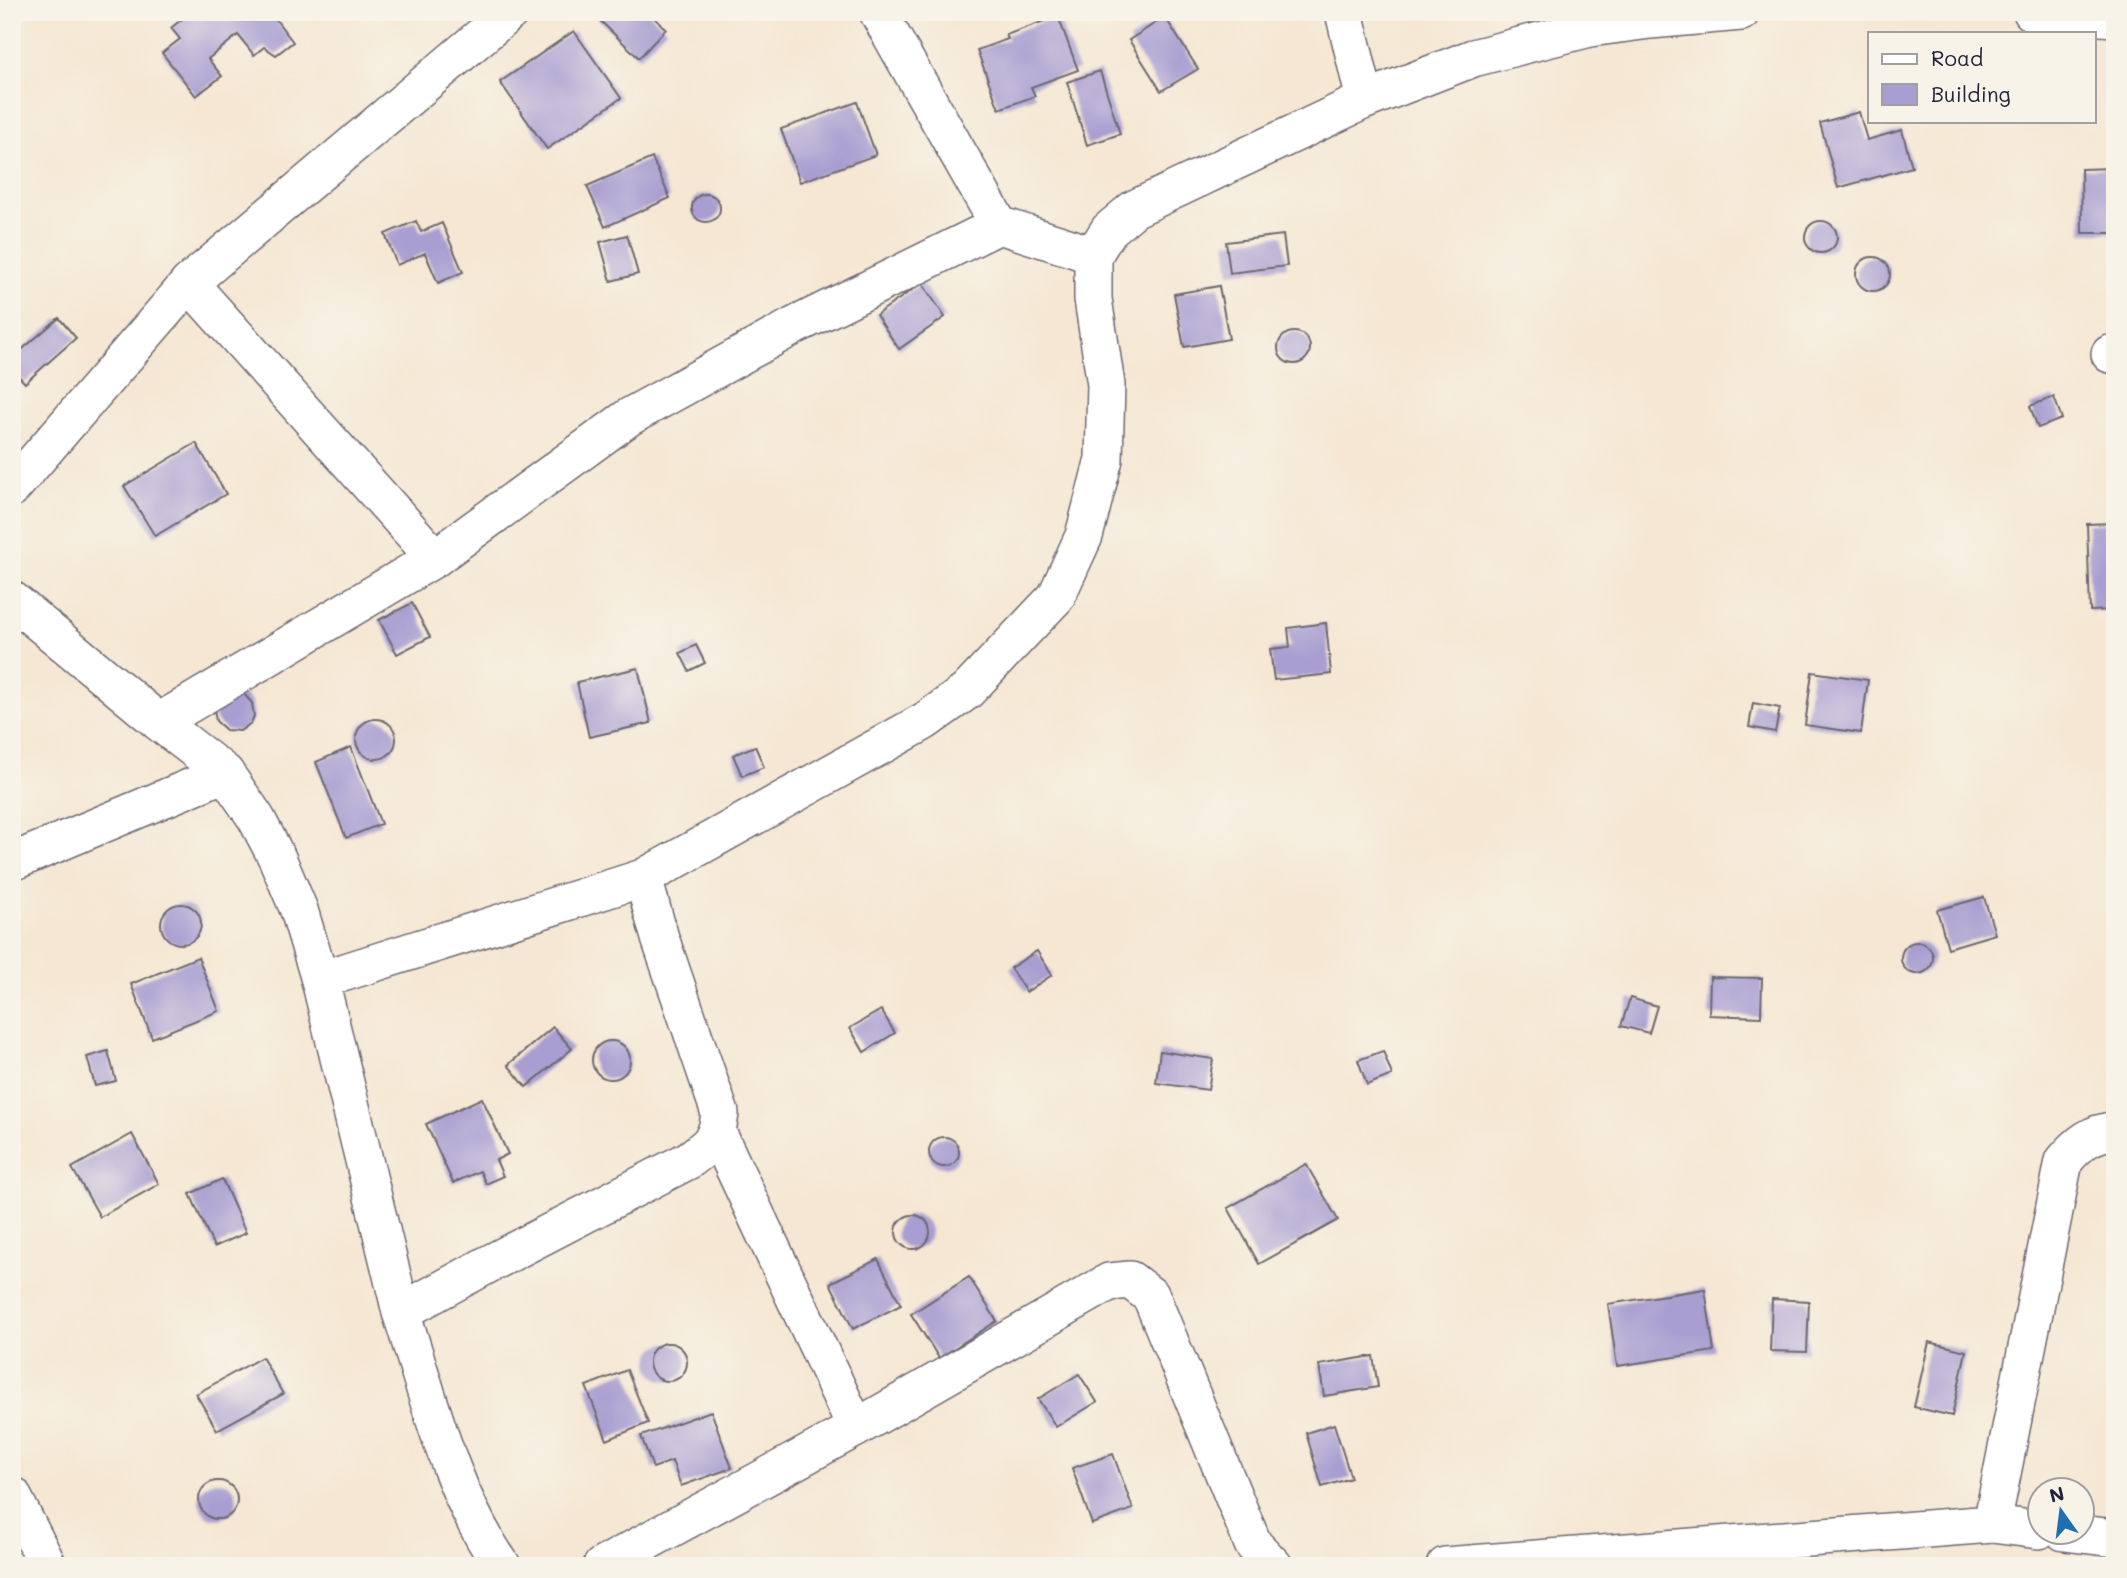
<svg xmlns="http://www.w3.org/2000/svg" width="2127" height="1578" font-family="Mali,sans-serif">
<rect width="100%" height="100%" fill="#f7f3e8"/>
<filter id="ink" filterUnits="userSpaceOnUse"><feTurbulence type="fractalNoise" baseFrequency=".0143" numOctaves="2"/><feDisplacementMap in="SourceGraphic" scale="14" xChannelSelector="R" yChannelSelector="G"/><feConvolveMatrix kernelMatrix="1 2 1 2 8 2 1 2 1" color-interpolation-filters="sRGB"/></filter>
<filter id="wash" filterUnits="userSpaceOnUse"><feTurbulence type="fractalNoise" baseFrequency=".00686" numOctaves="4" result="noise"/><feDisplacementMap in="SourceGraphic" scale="28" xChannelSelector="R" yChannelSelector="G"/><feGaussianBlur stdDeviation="1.57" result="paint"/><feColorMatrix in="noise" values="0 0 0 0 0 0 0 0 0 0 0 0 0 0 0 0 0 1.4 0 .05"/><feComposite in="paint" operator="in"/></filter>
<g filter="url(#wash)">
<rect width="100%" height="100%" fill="#f5e7d3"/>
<g id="blocks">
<g fill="#a89ed1">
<path d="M191 12H270L293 42 276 55 264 47 254 55 238 35 208 59 222 76 196 96 162 53 180 39 171 28Z"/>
<path d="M591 12H648L666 29 639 58Z"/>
<path d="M1058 16 1078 70 1031 87 1035 96 999 109 977 50 1008 39 1006 35Z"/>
<path d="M1165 17 1198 69 1161 91 1129 40Z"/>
<path d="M574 31 621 98 547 149 500 82Z"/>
<path d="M1100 71 1120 134 1087 145 1067 82Z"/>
<path d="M857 102 876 155 800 182 781 129Z"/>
<path d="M1859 112 1867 140 1902 130 1912 167 1838 188 1820 123Z"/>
<path d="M652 158 670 198 605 227 587 186Z"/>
<path d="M2115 168V233H2082L2081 169Z"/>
<circle cx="706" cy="208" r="14"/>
<path d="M416 221 421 232 442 223 463 272 438 283 425 253 397 265 385 234Z"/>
<circle cx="1821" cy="237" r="16"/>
<path d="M627 235 638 274 611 281 600 242Z"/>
<path d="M1283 235 1287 266 1230 273 1226 242Z"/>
<circle cx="1873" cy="274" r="17"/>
<path d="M12 272 19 279 21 291 12 304Z"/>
<path d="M922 283 945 317 899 349 876 315Z"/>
<path d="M1219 286 1229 339 1184 347 1174 294Z"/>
<path d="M59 318 76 338 25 383 12 369V358Z"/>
<circle cx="1294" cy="348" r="16"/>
<path d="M2054 397 2062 419 2038 428 2030 406Z"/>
<path d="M196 443 226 494 155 536 124 486Z"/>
<path d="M2115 523V610L2090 611 2087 524Z"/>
<path d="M412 603 430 637 397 654 379 620Z"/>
<path d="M1326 623 1331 674 1274 680 1270 649 1290 647 1288 628Z"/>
<path d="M696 645 705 663 689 671 680 653Z"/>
<path d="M638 668 651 723 589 737 577 682Z"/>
<path d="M1812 672 1868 680 1861 733 1805 725Z"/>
<path d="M243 693 252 703 254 716 251 723 240 731 226 730 216 721 214 709Z"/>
<path d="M1753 703 1780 708 1775 732 1749 727Z"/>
<circle cx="376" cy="739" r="20"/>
<path d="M755 746 764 767 742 776 733 755Z"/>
<path d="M351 747 381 824 346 838 316 762Z"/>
<path d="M1984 897 1995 934 1948 948 1937 910Z"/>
<circle cx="181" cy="924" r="20"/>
<circle cx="1917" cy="958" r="16"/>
<path d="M1037 951 1052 975 1026 992 1010 968Z"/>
<path d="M198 957 219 1011 152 1038 131 984Z"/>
<path d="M1710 977 1762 978 1761 1017 1709 1015Z"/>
<path d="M1630 998 1657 1006 1649 1033 1621 1026Z"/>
<path d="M881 1010 895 1033 864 1052 850 1028Z"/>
<path d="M553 1027 572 1049 526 1087 508 1065Z"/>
<circle cx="611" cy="1060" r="19"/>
<path d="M108 1051 116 1081 95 1086 87 1057Z"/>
<path d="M1160 1051 1213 1059 1208 1090 1156 1083Z"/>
<path d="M1383 1051 1392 1075 1367 1085 1358 1060Z"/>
<path d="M482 1098 508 1154 496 1160 503 1176 486 1184 480 1171 453 1183 426 1124Z"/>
<path d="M132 1134 159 1184 100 1217 72 1168Z"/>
<circle cx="944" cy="1152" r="15"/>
<path d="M1306 1164 1338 1220 1259 1264 1228 1208Z"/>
<path d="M222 1179 246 1233 214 1247 190 1194Z"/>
<circle cx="913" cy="1232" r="17"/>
<path d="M878 1259 901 1305 853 1329 830 1283Z"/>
<path d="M969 1277 997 1321 939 1358 911 1314Z"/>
<path d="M1705 1289 1714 1351 1617 1366 1608 1304Z"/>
<path d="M1772 1299 1809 1301 1807 1352 1770 1351Z"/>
<path d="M1929 1342 1966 1351 1952 1416 1914 1407Z"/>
<circle cx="668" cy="1362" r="19"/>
<path d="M1373 1356 1378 1387 1324 1396 1319 1365Z"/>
<path d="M262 1357 283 1394 217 1430 196 1394Z"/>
<path d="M627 1370 648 1423 607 1440 586 1386Z"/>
<path d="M1079 1374 1097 1402 1056 1427 1038 1399Z"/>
<path d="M711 1411 732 1468 681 1486 672 1461 653 1468 641 1436Z"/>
<path d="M1334 1424 1351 1478 1322 1487 1306 1433Z"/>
<path d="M1113 1454 1133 1509 1092 1524 1072 1468Z"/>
<circle cx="218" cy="1500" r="19"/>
</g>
</g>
</g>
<g filter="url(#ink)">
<use href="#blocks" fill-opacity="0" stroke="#6c6770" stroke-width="2"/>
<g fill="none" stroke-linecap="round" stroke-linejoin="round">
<g stroke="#6c6770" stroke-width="40">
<g id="minor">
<path d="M878 12 999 225"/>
<path d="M1344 12 1365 100"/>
<path d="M2032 12 2115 18"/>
<path d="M2110 354H2115"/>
<path d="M12 488 189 283"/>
<path d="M435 558 189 283 510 12"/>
<path d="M12 600 159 722 225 773 256 818 277 858 299 910 320 980 401 1312"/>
<path d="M159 722 435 558 629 417 794 326 999 225 1093 255"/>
<path d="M12 862 225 773"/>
<path d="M320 980 643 878"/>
<path d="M718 1134 856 1428 1109 1282 1130 1280 1151 1296 1253 1544 1274 1566"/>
<path d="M12 1495 48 1566"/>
<path d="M1992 1524 2039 1530"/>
<path d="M2064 1532 2115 1538"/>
<path d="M502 1566C450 1492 429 1397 401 1312L487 1265 689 1160C710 1144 717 1141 720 1113L660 938 643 878 925 721 967 691 1056 597 1084 536 1104 459 1106 385 1093 299V255L1109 230 1134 209 1365 100 1473 58 1590 28 1650 20 1741 12"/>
<path d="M602 1566 856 1428"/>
<path d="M1445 1566 1992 1524 2064 1161C2078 1144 2092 1132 2115 1131"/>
</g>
</g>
<use href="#minor" stroke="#fff" stroke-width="37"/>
</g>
</g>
<rect width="2127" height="1578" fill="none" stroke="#f7f3e8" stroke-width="42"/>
<rect x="1868" y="32" width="228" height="91" fill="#f7f3e8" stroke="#a29fa3" stroke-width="2"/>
<rect x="1882" y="54" width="35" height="10" fill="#ffffff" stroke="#a29fa3" stroke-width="2"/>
<text x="1931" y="66" font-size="21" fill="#22223b">Road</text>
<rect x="1882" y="84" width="35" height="21" fill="#a89ed1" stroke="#a29fa3" stroke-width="2"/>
<text x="1931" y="102" font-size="21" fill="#22223b">Building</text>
<g transform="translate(2061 1511) rotate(346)"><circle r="33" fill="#f7f3e8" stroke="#a29fa3" stroke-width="2"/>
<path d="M0-5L12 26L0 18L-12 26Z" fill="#1f6fb2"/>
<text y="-10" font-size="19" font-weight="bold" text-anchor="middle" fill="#22223b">N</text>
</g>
</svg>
